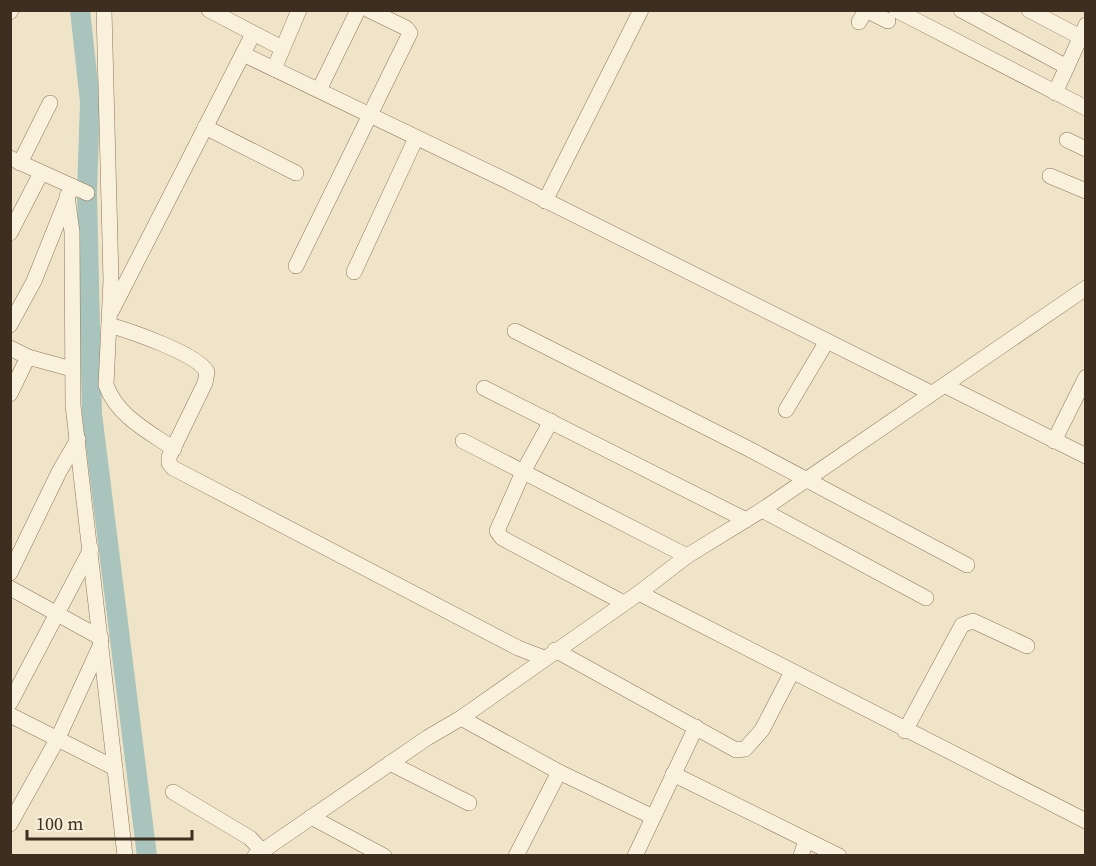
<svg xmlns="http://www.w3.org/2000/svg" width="1096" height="866" font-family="'Source Serif 4',serif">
<rect width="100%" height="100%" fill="#f0e4c8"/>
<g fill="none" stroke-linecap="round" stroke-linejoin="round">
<path stroke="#a9c4bc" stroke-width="20" d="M80 10 90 102 87 193 92 414 147 856"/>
<g stroke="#8d765c" stroke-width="16">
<g id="minor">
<path d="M104 10 111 280 106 385C117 416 148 431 174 449"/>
<path d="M209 10 282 48"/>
<path d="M896 10 1086 108"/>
<path d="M961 10 1067 67"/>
<path d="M1029 10 1086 40"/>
<path d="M10 12 11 10"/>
<path d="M859 22 866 10 888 21"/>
<path d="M243 54 507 181 931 393"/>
<path d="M274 69 299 10"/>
<path d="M319 90 358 10"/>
<path d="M1055 93 1086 25"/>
<path d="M205 127 296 173"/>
<path d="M1067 140 1086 149"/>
<path d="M10 158 87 193"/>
<path d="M20 163 50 103"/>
<path d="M1050 176 1086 191"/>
<path d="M67 196 72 232 73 405 125 856"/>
<path d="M545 201 641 10"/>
<path d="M10 233 41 173"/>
<path d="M296 266 410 33 406 28 369 10"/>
<path d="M354 272 416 138"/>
<path d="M112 310 253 34"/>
<path d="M10 325 34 281 72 186"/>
<path d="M109 325C130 331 198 354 207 372L205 383 169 457V463L173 468 518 648 544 658"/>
<path d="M515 331 749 449 967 565"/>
<path d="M10 348 28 357 72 369"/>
<path d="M946 386 1086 456"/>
<path d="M484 388 746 520"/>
<path d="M10 394 28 357"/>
<path d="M786 410 827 341"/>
<path d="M551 421 523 472 497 531 502 538 624 603"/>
<path d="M463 441 687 556"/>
<path d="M1054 441 1086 377"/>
<path d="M762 510 926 598"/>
<path d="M10 573 59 472 78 439"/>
<path d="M10 588 101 638"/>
<path d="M639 593 1086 821"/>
<path d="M555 650 736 750 745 749 762 730 792 672"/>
<path d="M10 703 91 549"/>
<path d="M10 715 115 768"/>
<path d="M461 718 559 772 653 817"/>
<path d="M905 731 962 625 973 621 1027 646"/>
<path d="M390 763 469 803"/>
<path d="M673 774 839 856"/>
<path d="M173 792 250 838 262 851"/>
<path d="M311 817 384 856"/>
<path d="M10 824 58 738 101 644"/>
<path d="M255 856 427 738 461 718 639 593 687 556 762 510 1086 288"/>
<path d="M516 856 559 772"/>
<path d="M635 856 696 727"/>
<path d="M801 856 806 840"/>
</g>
</g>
<use href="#minor" stroke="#faf1dc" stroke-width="15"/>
</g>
<rect width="1096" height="866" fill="none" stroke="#3d2e20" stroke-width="24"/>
<path d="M27 830v9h165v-9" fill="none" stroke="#3d2e20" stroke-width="3"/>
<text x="36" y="830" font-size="18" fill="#3d2e20" stroke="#f7eed8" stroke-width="4.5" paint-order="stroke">100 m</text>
</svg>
